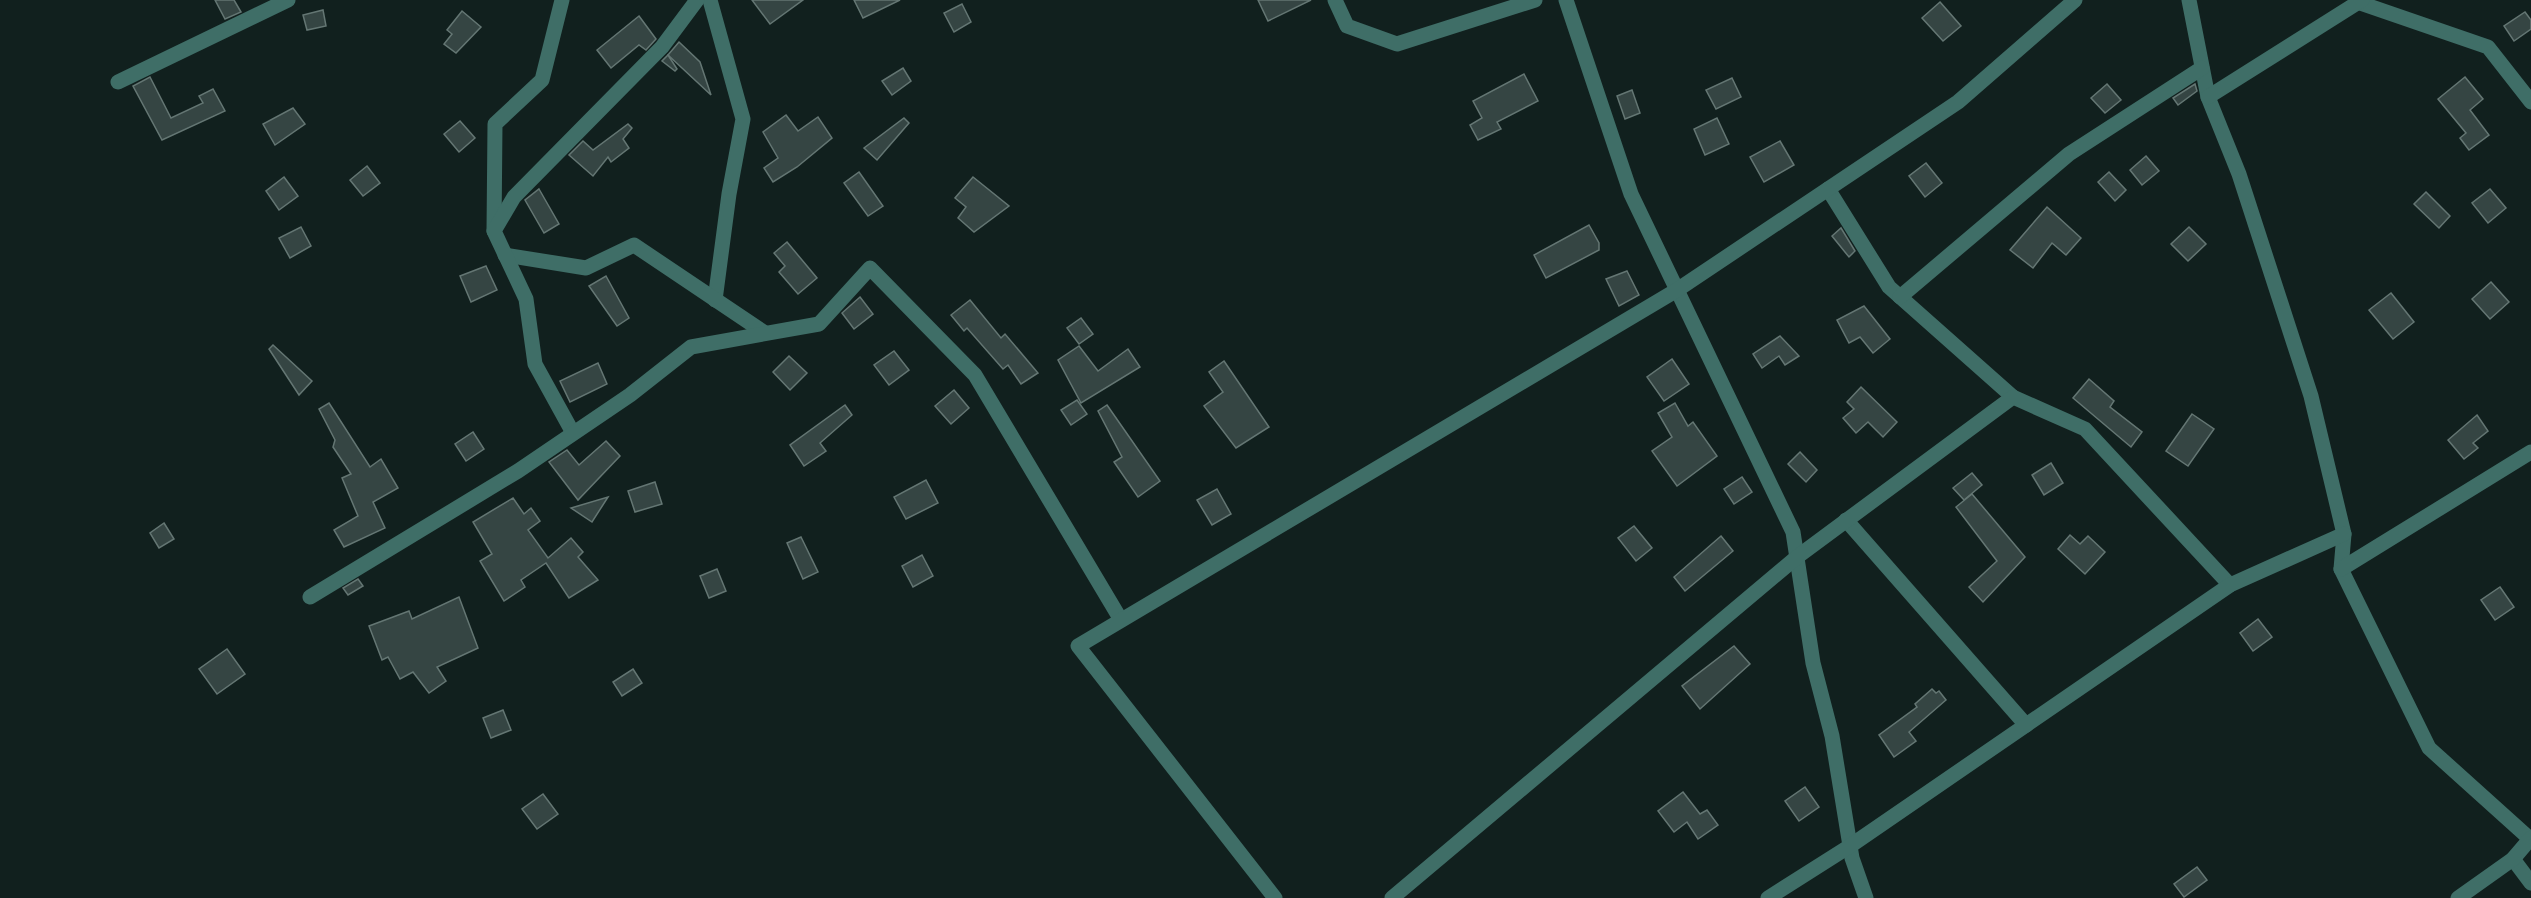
<svg xmlns="http://www.w3.org/2000/svg" width="2531" height="898" font-family="'Libre Baskerville',serif">
<rect width="100%" height="100%" fill="#11201e"/>
<g fill="#354543" stroke="#647673" stroke-width="1.5">
<path d="M215 0H234L241 12 225 19Z"/>
<path d="M752 0H803L770 24Z"/>
<path d="M854 0H900L863 18Z"/>
<path d="M1258 0H1311L1268 21Z"/>
<path d="M1940 2 1961 26 1943 41 1922 18Z"/>
<path d="M962 4 971 22 954 32 944 13Z"/>
<path d="M323 10 326 26 307 30 303 15Z"/>
<path d="M462 11 481 27 456 53 444 44 452 34 447 30Z"/>
<path d="M2525 12 2531 20V29L2514 41 2504 26Z"/>
<path d="M639 16 656 39 646 50 639 45 611 68 597 50Z"/>
<path d="M679 42 700 62 711 95 668 55Z"/>
<path d="M668 55 677 69 675 71 662 61Z"/>
<path d="M903 68 911 81 892 95 882 81Z"/>
<path d="M1524 74 1538 101 1497 122 1501 129 1478 140 1470 125 1482 118 1473 101Z"/>
<path d="M150 77 171 118 203 103 199 96 213 89 225 111 162 140 133 86Z"/>
<path d="M2465 77 2483 99 2470 110 2489 135 2469 150 2460 138 2466 133 2438 99Z"/>
<path d="M1732 78 1741 97 1716 109 1706 90Z"/>
<path d="M2107 84 2121 100 2105 113 2091 98Z"/>
<path d="M2195 84 2197 91 2178 105 2173 98Z"/>
<path d="M1632 90 1640 113 1625 119 1617 96Z"/>
<path d="M293 108 305 124 275 145 263 124Z"/>
<path d="M786 115 798 131 818 117 832 138 797 167 773 182 764 168 778 158 763 132Z"/>
<path d="M904 118 909 123 877 160 864 148Z"/>
<path d="M1717 118 1729 144 1705 155 1694 129Z"/>
<path d="M460 121 475 138 459 152 444 134Z"/>
<path d="M628 124 632 128 623 139 629 148 611 162 608 157 593 176 569 155 583 141 593 150Z"/>
<path d="M1780 141 1794 165 1764 182 1750 157Z"/>
<path d="M2146 156 2159 171 2142 185 2130 170Z"/>
<path d="M1926 163 1942 183 1925 197 1909 176Z"/>
<path d="M367 166 380 183 363 196 350 180Z"/>
<path d="M859 172 883 206 868 216 844 183Z"/>
<path d="M2109 172 2126 190 2115 201 2098 182Z"/>
<path d="M284 177 298 196 279 210 266 191Z"/>
<path d="M973 177 1009 206 974 232 958 218 966 207 955 198Z"/>
<path d="M539 189 559 224 544 233 525 200Z"/>
<path d="M2490 189 2506 208 2488 223 2472 203Z"/>
<path d="M2426 192 2450 216 2439 228 2414 204Z"/>
<path d="M2047 207 2081 238 2066 255 2052 243 2033 268 2010 250Z"/>
<path d="M1589 225 1599 243V250L1546 278 1534 255Z"/>
<path d="M301 227 311 246 290 258 279 238Z"/>
<path d="M2189 227 2206 244 2188 261 2171 244Z"/>
<path d="M1841 228 1855 251 1849 257 1832 236Z"/>
<path d="M787 242 817 278 798 294 779 272 785 266 774 253Z"/>
<path d="M486 266 497 290 471 302 460 276Z"/>
<path d="M1627 271 1639 295 1619 306 1606 279Z"/>
<path d="M606 276 629 318 617 326 589 286Z"/>
<path d="M2491 282 2509 302 2490 319 2472 299Z"/>
<path d="M2391 293 2414 322 2393 339 2369 310Z"/>
<path d="M860 297 873 314 854 329 842 313Z"/>
<path d="M970 300 1001 338 1005 334 1038 373 1021 384 1008 365 1003 369 967 328 964 331 951 315Z"/>
<path d="M1864 306 1890 339 1873 353 1860 337 1849 343 1837 320Z"/>
<path d="M1081 318 1093 334 1079 344 1067 328Z"/>
<path d="M1780 336 1799 356 1785 365 1779 356 1762 368 1753 354Z"/>
<path d="M273 345 312 381 299 395 269 349Z"/>
<path d="M1079 346 1098 371 1128 349 1140 367 1081 403 1058 360Z"/>
<path d="M894 351 909 370 889 385 874 365Z"/>
<path d="M789 356 807 373 790 390 773 372Z"/>
<path d="M1672 359 1689 384 1664 401 1647 377Z"/>
<path d="M1224 361 1269 427 1236 448 1204 406 1223 392 1209 372Z"/>
<path d="M598 363 607 384 570 402 560 381Z"/>
<path d="M2089 379 2114 401 2110 407 2142 432 2131 447 2073 398Z"/>
<path d="M1861 387 1897 422 1883 437 1868 422 1856 433 1843 418 1854 409 1847 402Z"/>
<path d="M954 390 969 408 951 424 935 406Z"/>
<path d="M1077 400 1087 414 1071 425 1061 410Z"/>
<path d="M329 403 370 467 381 459 398 488 373 502 385 528 344 547 334 530 358 516 342 478 351 474 333 447 335 440 319 409Z"/>
<path d="M1675 403 1688 426 1693 422 1717 456 1677 486 1652 451 1672 437 1658 413Z"/>
<path d="M845 405 852 415 820 443 826 451 804 466 790 445Z"/>
<path d="M1107 405 1160 481 1138 497 1114 462 1122 457 1098 411Z"/>
<path d="M2192 414 2214 429 2188 466 2166 451Z"/>
<path d="M2477 415 2488 431 2473 443 2478 448 2464 459 2448 440Z"/>
<path d="M473 432 484 449 466 461 455 444Z"/>
<path d="M606 441 620 456 578 500 549 462 567 450 579 465Z"/>
<path d="M1800 452 1817 470 1806 482 1788 464Z"/>
<path d="M2051 463 2063 483 2044 495 2032 475Z"/>
<path d="M1972 473 1982 485 1964 500 1953 488Z"/>
<path d="M1742 477 1752 492 1734 504 1724 489Z"/>
<path d="M926 480 938 503 906 519 894 497Z"/>
<path d="M655 482 662 504 635 512 628 491Z"/>
<path d="M1217 489 1231 514 1212 525 1197 500Z"/>
<path d="M1972 494 2025 557 1983 602 1969 587 1997 561 1956 507Z"/>
<path d="M608 497 592 522 571 508Z"/>
<path d="M513 498 524 514 531 508 540 521 528 530 548 558 571 538 583 552 578 557 598 580 569 598 546 563 521 580 525 587 504 601 480 561 492 554 473 522Z"/>
<path d="M164 523 174 539 159 548 150 533Z"/>
<path d="M1634 526 1652 548 1636 561 1618 538Z"/>
<path d="M2070 535 2080 544 2088 536 2105 552 2085 574 2058 549Z"/>
<path d="M1721 536 1733 551 1685 591 1674 577Z"/>
<path d="M801 537 818 572 803 579 787 543Z"/>
<path d="M922 555 933 576 913 587 902 566Z"/>
<path d="M717 569 726 591 709 598 700 576Z"/>
<path d="M358 579 363 586 348 595 343 588Z"/>
<path d="M2500 587 2514 607 2495 620 2481 600Z"/>
<path d="M459 597 478 648 437 667 446 681 429 693 413 672 400 679 388 657 382 660 369 626 409 611 412 619Z"/>
<path d="M2258 619 2272 637 2253 651 2240 633Z"/>
<path d="M1734 646 1750 664 1700 709 1682 686Z"/>
<path d="M227 649 245 674 217 694 199 669Z"/>
<path d="M633 669 642 683 622 696 613 682Z"/>
<path d="M1932 689 1936 693 1939 691 1946 700 1909 732 1916 741 1894 757 1879 735 1917 707 1915 704Z"/>
<path d="M503 710 511 730 491 738 483 718Z"/>
<path d="M1805 787 1819 807 1799 821 1785 801Z"/>
<path d="M1683 792 1700 814 1707 810 1718 825 1698 839 1687 822 1674 832 1658 811Z"/>
<path d="M543 794 558 814 537 829 522 809Z"/>
<path d="M2197 867 2207 880 2184 897 2174 884Z"/>
</g>
<g fill="none" stroke-linecap="round" stroke-linejoin="round">
<g stroke="#3f6e67" stroke-width="15">
<path d="M710 0 743 119 729 194 715 300"/>
<path d="M1335 0 1347 26 1397 44 1535 0"/>
<path d="M1566 0 1631 194 1793 532 1813 663 1832 736 1852 858 1866 898"/>
<path d="M2189 0 2208 97 2239 174 2311 396 2344 534 2341 569 2429 748 2530 839"/>
<path d="M2360 3 2488 47 2531 102"/>
<path d="M118 82 288 0"/>
<path d="M2208 97 2362 0"/>
<path d="M1828 189 1889 287 2013 397"/>
<path d="M494 231 495 124 542 80 562 0"/>
<path d="M505 255 586 268 634 245 765 333"/>
<path d="M1900 297 2069 154 2202 68"/>
<path d="M573 433 535 364 526 299 494 231 514 197 662 47 697 0"/>
<path d="M1846 520 2026 725"/>
<path d="M2341 569 2531 452"/>
<path d="M310 597 518 471 630 395 691 347 819 324 870 268 975 375 1121 620"/>
<path d="M2513 859 2531 883"/>
<path d="M1275 898 1078 646 1677 290 1958 102 2075 0"/>
<path d="M1392 898 1797 557 2013 397 2085 429 2230 585"/>
<path d="M1768 898 1850 846 2230 585 2344 534"/>
<path d="M2458 898 2513 859 2531 838"/>
</g>
</g>
</svg>
